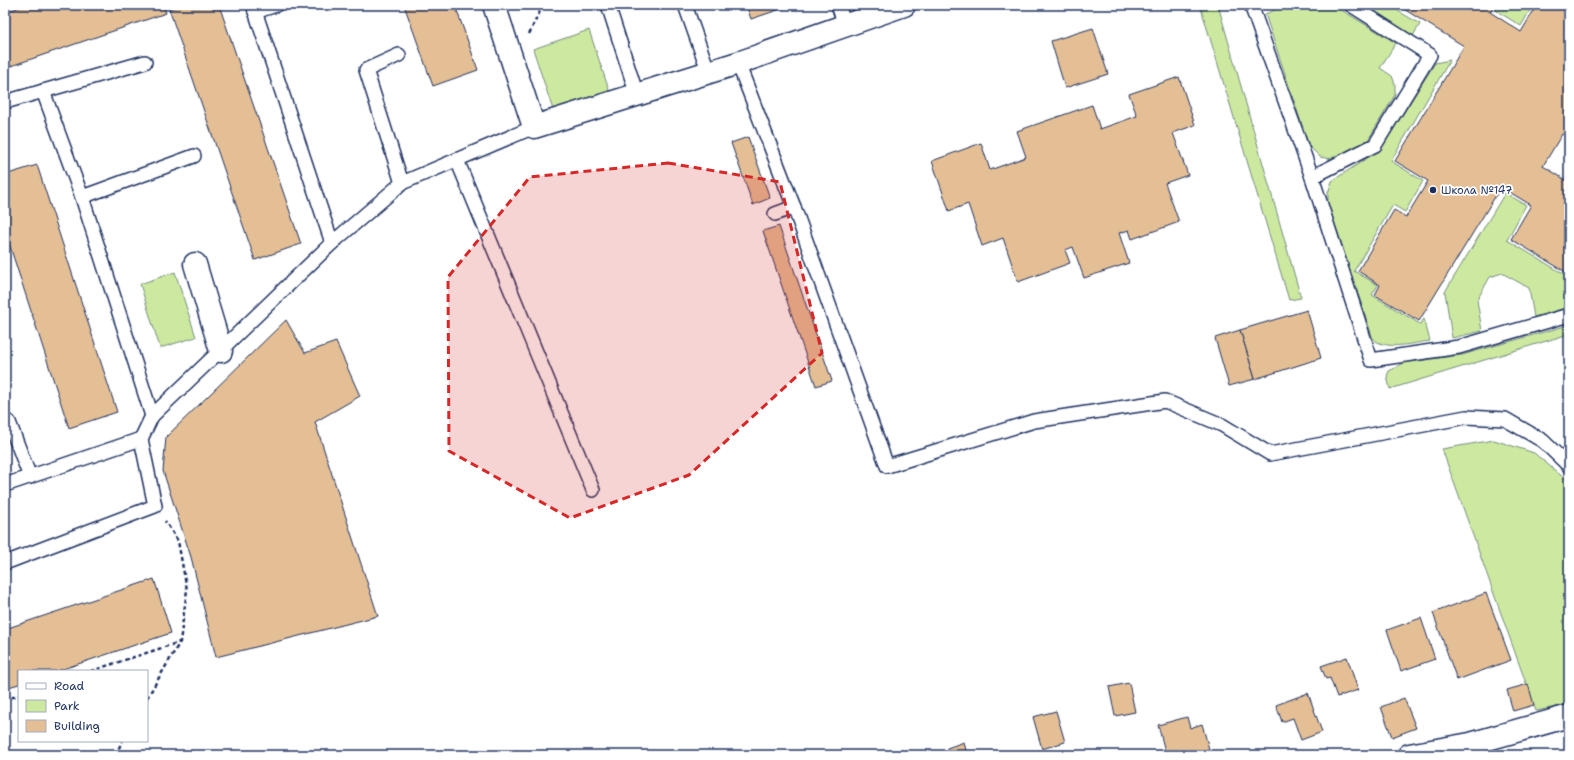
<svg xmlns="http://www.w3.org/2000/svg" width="1574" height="760" font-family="'Shantell Sans',sans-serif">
<rect width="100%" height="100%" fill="#fff"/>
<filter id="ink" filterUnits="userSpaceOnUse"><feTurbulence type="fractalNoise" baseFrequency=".025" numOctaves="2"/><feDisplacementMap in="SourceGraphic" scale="8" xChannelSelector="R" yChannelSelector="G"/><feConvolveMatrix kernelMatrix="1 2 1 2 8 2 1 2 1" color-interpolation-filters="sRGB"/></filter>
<g filter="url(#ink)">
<g fill="#cde9a0" stroke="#748c7f">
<path d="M1200 5H1218L1301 298 1289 300Z"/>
<path d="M1287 5H1333L1396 43 1380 68 1392 76 1395 84V95L1368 140 1331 159 1320 157 1309 146 1265 14Z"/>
<path d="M1365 5H1388L1420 24 1413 36Z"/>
<path d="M1498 5H1533L1521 26 1495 10Z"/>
<path d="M589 30 611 96 555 116 533 49Z"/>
<path d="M1450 60 1391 161 1423 181 1405 212 1393 205 1354 271 1378 285 1372 295 1420 324 1424 319 1430 341C1413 343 1387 351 1373 339L1328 203V193L1332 181 1381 149 1435 63Z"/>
<path d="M1505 193 1526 205 1507 240 1569 277V307L1534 317 1529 288 1502 273 1490 277 1477 300 1482 331 1452 338 1445 292Z"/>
<path d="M175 272 196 337 160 348 140 284Z"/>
<path d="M1569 325V334L1390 389 1387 376 1389 371 1404 363 1462 355Z"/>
<path d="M1494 440 1534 453 1569 482V704L1536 711 1442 449Z"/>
</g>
<g fill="#e4bf95" stroke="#1b2f5e">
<path d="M26 5H163L166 13 5 68V12Z"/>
<path d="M181 5H219L301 244 255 260 169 9Z"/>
<path d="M404 5H455L478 70 433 86Z"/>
<path d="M746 5H793L751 19Z"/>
<path d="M1397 5H1494L1490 12 1521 32 1537 5H1569V138L1562 134 1543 166 1569 182V274L1511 239 1531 205 1501 187 1419 321 1375 295 1380 285 1358 271 1394 210 1406 217 1428 181 1395 161 1464 46Z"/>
<path d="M1093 28 1108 74 1065 88 1051 41Z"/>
<path d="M1179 77 1195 125 1173 133 1188 175 1165 183 1179 222 1132 239 1129 230 1119 233 1129 263 1084 278 1073 247 1065 250 1070 263 1018 282 1003 238 982 246 968 204 949 211 932 161 981 143 990 170 1026 157 1017 131 1092 105 1100 129 1137 116 1129 94Z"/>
<path d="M748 137 770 198 753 205 731 143Z"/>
<path d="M37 165 117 412 69 428 5 231V175Z"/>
<path d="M779 226 832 381 816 386 763 231Z"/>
<path d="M1307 310 1321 358 1255 379 1240 330Z"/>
<path d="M286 320 305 353 336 342 360 396 315 422 378 616 216 657 191 557 163 471 166 437Z"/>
<path d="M1240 330 1255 379 1229 386 1215 338Z"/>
<path d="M154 579 171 633 57 671H19V684L5 688V629Z"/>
<path d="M1486 593 1511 660 1457 680 1433 613Z"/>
<path d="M1421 618 1435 659 1401 671 1387 630Z"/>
<path d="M1347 657 1358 690 1337 697 1330 678 1326 679 1321 666Z"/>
<path d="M1129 683 1135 712 1115 716 1109 687Z"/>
<path d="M1528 684 1534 705 1513 711 1507 690Z"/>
<path d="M1308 693 1322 732 1301 740 1293 718 1282 722 1276 705Z"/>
<path d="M1404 698 1416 728 1392 737 1381 707Z"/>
<path d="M1056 711 1065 742 1042 749 1033 717Z"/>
<path d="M1187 717 1190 728 1202 724 1209 749 1198 753 1199 755H1166L1158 725Z"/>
<path d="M964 742 967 755H949L947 748Z"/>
</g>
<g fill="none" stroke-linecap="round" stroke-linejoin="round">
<g stroke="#1b2f5e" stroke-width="16">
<g id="service">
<path d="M253 5 332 243"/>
<path d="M608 5 637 95"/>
<path d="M685 5 709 73"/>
<path d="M838 5 845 25"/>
<path d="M1251 5 1312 177 1371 360 1459 347 1569 315"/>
<path d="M255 12 276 5"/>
<path d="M399 55 366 70 402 183"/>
<path d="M738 63 794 207 775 214"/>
<path d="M43 91 82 197 152 416"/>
<path d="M5 102 145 62"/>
<path d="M457 160 593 490"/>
<path d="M1312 177 1375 145 1430 55 1351 5"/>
<path d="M82 197 194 156"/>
<path d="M794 207 887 466 1034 421 1165 401 1222 425 1270 454 1466 417 1505 419 1543 441 1569 466"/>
<path d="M9 422 30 477"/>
<path d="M5 485 141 439"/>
<path d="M5 563 155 506 141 439 152 416 332 243 402 183 534 127"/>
</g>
</g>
<g stroke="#1b2f5e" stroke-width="25">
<g id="minor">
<path d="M494 5 534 127 738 63 904 5"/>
<path d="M195 264 221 351"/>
<path d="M1409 755 1470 744 1569 716"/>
</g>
</g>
<g stroke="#1b2f5e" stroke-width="2.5" stroke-dasharray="4 3" stroke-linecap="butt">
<path d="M529 34 543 5"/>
<path d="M91 671 180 642"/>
<path d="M147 698 180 642 187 590 178 541 165 521"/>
<path d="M5 700 19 695"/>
<path d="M116 755 122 741"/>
</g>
<use href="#service" stroke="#fff" stroke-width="13"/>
<use href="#minor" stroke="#fff" stroke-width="22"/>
</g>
</g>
<path fill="#d62828" fill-opacity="0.2" stroke="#d62828" stroke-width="3" stroke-dasharray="8 5" stroke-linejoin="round" d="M668 163 780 182 822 353 689 475 570 518 449 451 448 277 530 177Z"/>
<circle fill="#1b2f5e" stroke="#fff" stroke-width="1.5" cx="1433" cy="190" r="4"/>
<g text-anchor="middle" stroke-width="3.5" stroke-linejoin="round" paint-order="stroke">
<g font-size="11" fill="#1b2f5e" stroke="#fff" text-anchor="start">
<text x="1441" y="194">Школа №147</text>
</g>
</g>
<rect width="1574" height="760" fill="none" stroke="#fff" stroke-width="20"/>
<rect x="10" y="10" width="1554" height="740" fill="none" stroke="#1b2f5e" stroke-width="1.5" filter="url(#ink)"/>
<rect x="18" y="670" width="130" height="72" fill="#ffffff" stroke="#a4acbf"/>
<rect x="26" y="683" width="20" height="6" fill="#ffffff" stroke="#a4acbf"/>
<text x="54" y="690" font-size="12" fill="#1b2f5e">Road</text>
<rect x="26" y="700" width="20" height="12" fill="#cde9a0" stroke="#a4acbf"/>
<text x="54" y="710" font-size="12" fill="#1b2f5e">Park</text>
<rect x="26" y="720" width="20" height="12" fill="#e4bf95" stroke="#a4acbf"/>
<text x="54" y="730" font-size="12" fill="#1b2f5e">Building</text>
</svg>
